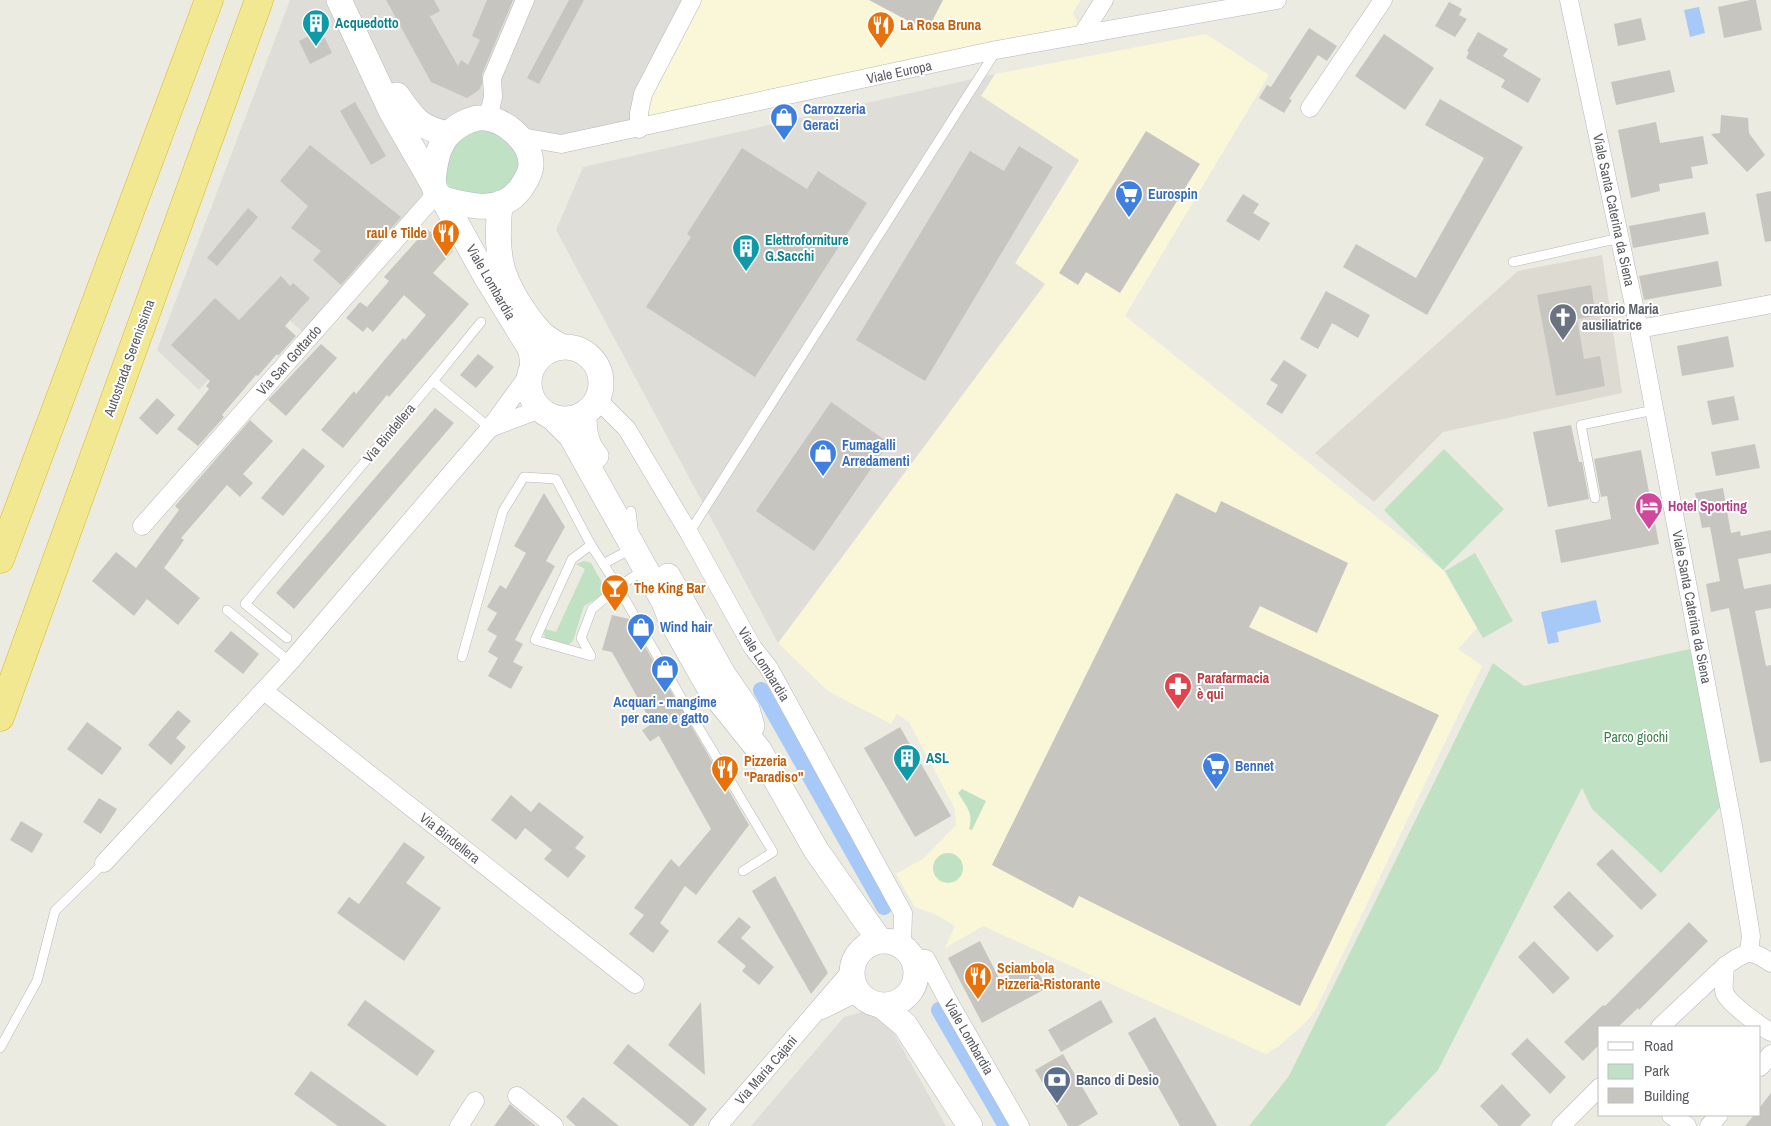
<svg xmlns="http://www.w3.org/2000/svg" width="1771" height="1126" font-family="'Archivo Narrow',sans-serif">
<rect width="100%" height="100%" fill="#ecebe2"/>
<g fill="#faf7d9">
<path d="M689 0H1081L1073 12 1081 33 636 127Z"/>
<path d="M1206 34 1269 75 1125 316 1443 570 1477 628 1458 649 1482 666 1315 1011 1307 1021 1279 1046 1266 1054 983 926 945 948 955 926 937 915 915 907 896 874 923 859 956 825 955 809 909 722 897 714 891 724 828 691 778 643 1044 285 1015 264 1079 160 981 96 995 74Z"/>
</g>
<g fill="#deddd7">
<path d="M290 0H336L431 187 305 334 275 307 199 390 157 350Z"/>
<path d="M342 0H689L636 127 562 142 459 123 417 119 386 74Z"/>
<path d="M995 74 981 96 1079 160 1015 263 1045 284 778 643 556 230 583 167Z"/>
<path d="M872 1009 891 1028 946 1126H751L844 1017Z"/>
</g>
<path fill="#dcdad1" d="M1602 255 1622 393 1443 432 1374 502 1315 453 1518 271Z"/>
<g fill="#c1e1c5">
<path d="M487 129 514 144 521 165C506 193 500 201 467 193 459 192 451 191 447 183 444 178 446 173 447 168 450 142 461 133 487 129Z"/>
<path d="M1444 449 1504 509 1443 570 1384 510Z"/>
<path d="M1475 553 1513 621 1483 638 1445 571Z"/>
<path d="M584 561 591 563 605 588 603 595 584 606 573 641 567 646 546 639 544 635 545 629 556 632 585 569 576 564Z"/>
<path d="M1694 648 1724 803 1661 873 1592 809 1582 788 1438 1070 1385 1126H1249L1289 1076 1493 663 1524 686Z"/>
<path d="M962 789 986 801 972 830 969 829C974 813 966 806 958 793Z"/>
<circle cx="948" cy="868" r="15"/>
</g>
<g fill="#a7c9f7">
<path d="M1699 7 1705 33 1690 37 1684 10Z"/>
<path d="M1596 600 1601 622 1557 632 1559 642 1548 644 1541 612Z"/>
</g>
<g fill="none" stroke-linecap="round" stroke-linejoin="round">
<g stroke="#a7c9f7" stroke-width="16">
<path d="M761 690 884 907"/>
<path d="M939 1010 1006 1126"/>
</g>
</g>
<g fill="#c7c5c0">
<path d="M386 0H434L440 11 431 16 429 15 458 66 461 60 468 65 480 40 472 36 487 0H513L482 74V84L479 90 467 98 431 82Z"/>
<path d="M569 0H584L539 84 527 78Z"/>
<path d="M869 0H943L927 31Z"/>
<path d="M1750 0H1756L1762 30 1724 38 1718 7Z"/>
<path d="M1449 2 1462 9 1459 15 1467 19 1455 37 1435 26Z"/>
<path d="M1641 18 1646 40 1618 46 1614 24Z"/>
<path d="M1309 28 1337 46 1327 61 1318 55 1289 99 1292 100 1284 113 1259 98 1267 85 1271 87Z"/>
<path d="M321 30 332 53 310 64 299 41Z"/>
<path d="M1478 32 1508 49 1503 56 1541 79 1528 103 1501 87 1505 80 1466 58 1469 52 1467 51Z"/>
<path d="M1384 34 1434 68 1405 110 1355 76Z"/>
<path d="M1670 70 1675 92 1616 105 1611 82Z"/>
<path d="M1440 99 1523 147 1427 315 1343 267 1356 244 1416 278 1484 158 1425 125Z"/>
<path d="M355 102 386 156 371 165 340 111Z"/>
<path d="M1721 115 1748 118 1749 133 1765 155 1747 172 1711 134 1720 133Z"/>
<path d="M1656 122 1660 143 1703 136 1708 164 1691 167 1693 178 1659 184 1660 191 1631 198 1618 130Z"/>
<path d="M1146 131 1200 164 1120 293 1086 272 1078 285 1059 273Z"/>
<path d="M310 145 401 217 341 285 313 260 321 251 291 228 308 206 280 181Z"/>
<path d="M1019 146 1053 167 925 381 856 340 970 151 1004 171Z"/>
<path d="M742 148 807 189 818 171 867 203 755 377 646 307 691 237 687 234Z"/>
<path d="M1771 191V241L1765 242 1756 194Z"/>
<path d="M1243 194 1259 204 1253 213 1270 223 1259 241 1226 221Z"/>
<path d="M248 208 258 217 217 266 207 258Z"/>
<path d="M1705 212 1709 234 1633 248 1629 226Z"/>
<path d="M427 229 453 251 433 273 469 304 389 397 387 395 343 448 321 430 354 391 356 394 403 338 405 340 426 315 404 295 373 332 367 327 363 332 346 318 360 302 367 307 389 281 384 277Z"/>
<path d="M1718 261 1722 286 1644 300 1639 276Z"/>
<path d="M281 276 290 286 293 283 310 298 285 326 296 336 278 356 277 354 258 376 256 375 222 415 224 417 198 446 177 429 209 389 206 386 210 381 171 345 215 298 239 320Z"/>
<path d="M1591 285 1596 316 1577 319 1584 359 1600 356 1605 386 1556 396 1537 295Z"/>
<path d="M1326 291 1370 315 1358 338 1332 323 1318 349 1300 339Z"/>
<path d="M1728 336 1734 367 1682 376 1677 346Z"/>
<path d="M321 344 337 358 286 416 268 400Z"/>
<path d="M478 354 494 367 476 388 460 375Z"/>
<path d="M1284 360 1307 375 1282 414 1266 404 1278 385 1270 380Z"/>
<path d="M1734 396 1739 420 1712 425 1707 401Z"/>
<path d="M157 398 175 415 157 435 139 418Z"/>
<path d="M831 402 889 443 814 551 756 511Z"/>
<path d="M435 408 454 423 294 609 276 593Z"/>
<path d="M250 420 273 441 243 474 253 483 240 497 227 485 181 538 184 540 164 568 200 598 178 625 147 599 134 616 92 581 116 552 136 568 179 510 175 506Z"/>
<path d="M1571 425 1579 462H1582L1589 499 1548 507 1533 432Z"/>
<path d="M1755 444 1760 468 1716 476 1711 452Z"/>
<path d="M303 448 325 466 283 516 261 498Z"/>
<path d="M1641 450 1659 544 1561 563 1555 530 1611 519 1607 496 1601 497 1594 459Z"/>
<path d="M1723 488 1731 533 1740 531 1741 536 1771 530V553L1738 559 1744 589 1771 584V608L1755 611 1766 666 1771 665V761L1760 763 1729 608 1711 612 1706 584 1720 581 1710 527 1702 528 1695 493Z"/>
<path d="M544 493 565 527 546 561 555 566 515 640 523 644 513 662 523 667 511 689 488 676 498 658 488 652 497 636 487 630 497 613 487 607 500 585 506 589 526 553 514 546Z"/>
<path d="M1176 493 1216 513 1221 501 1348 563 1317 633 1260 606 1249 627 1439 715 1300 1006 1079 896 1073 908 992 865Z"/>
<path d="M612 615 629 619 749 825 696 895 685 886 660 923 669 931 653 953 629 934 644 915 634 908 671 859 679 867 711 829 612 652 602 650Z"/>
<path d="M231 631 259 654 243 674 214 651Z"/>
<path d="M178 710 191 721 176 738 186 747 171 765 148 745Z"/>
<path d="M87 722 122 748 102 775 67 749Z"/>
<path d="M900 727 951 816 915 837 864 748Z"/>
<path d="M511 795 531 812 539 802 584 837 575 848 586 856 568 878 544 859 552 850 525 828 516 840 491 820Z"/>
<path d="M99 798 117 809 101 834 83 822Z"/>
<path d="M21 821 43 834 32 853 10 840Z"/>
<path d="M404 842 425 857 406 883 441 908 404 961 337 913 349 897 359 904Z"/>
<path d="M1612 849 1657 895 1641 910 1596 864Z"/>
<path d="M775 876 828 973 811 994 752 891Z"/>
<path d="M1569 891 1614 936 1597 952 1553 907Z"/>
<path d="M739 917 751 927 741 938 774 967 759 985 742 971 746 966 717 942Z"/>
<path d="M1689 922 1708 941 1639 1010 1638 1008 1618 1027H1600V1044L1583 1061 1564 1042 1603 1005 1605 1006Z"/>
<path d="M980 941 1000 980 1033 963 1047 988 982 1023 948 958Z"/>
<path d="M1534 941 1570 978 1553 994 1518 957Z"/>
<path d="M365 1000 435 1051 417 1076 347 1025Z"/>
<path d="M1101 1000 1113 1022 1061 1052 1048 1030Z"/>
<path d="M701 1002 705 1075 668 1045Z"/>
<path d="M1155 1017 1168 1040 1217 1126H1180L1128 1033Z"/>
<path d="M1527 1038 1566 1077 1550 1094 1511 1054Z"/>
<path d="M628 1044 707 1109 693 1126H690L613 1063Z"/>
<path d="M1063 1054 1098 1114 1078 1126H1068L1035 1070Z"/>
<path d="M311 1071 387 1126H338L294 1094Z"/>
<path d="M1502 1084 1531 1115 1520 1126H1499L1480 1106Z"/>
<path d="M1771 1093V1126H1745L1754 1115H1760V1107Z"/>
<path d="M583 1097 619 1126H576L566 1117Z"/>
<path d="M510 1104 526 1118 536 1126H494Z"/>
</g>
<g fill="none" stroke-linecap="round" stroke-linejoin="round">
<path stroke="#c8c8c2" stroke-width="14" stroke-dasharray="14 7" stroke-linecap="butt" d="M646 736 687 708"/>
<g stroke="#b5b7bb" stroke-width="10">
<g id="service">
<path d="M1513 262 1620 238"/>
<path d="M433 381 490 428"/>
<path d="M1595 498 1581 425 1654 410"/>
<path d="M631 511 633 528"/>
<path d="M689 533 996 51"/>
<path d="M591 545 572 559 535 640 591 656 581 638 592 609 618 587 687 708 773 852 743 871"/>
<path d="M603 564 631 549"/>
<path d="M227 610 290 662"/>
<path d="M287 638 245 604 433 381 481 322"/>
<path d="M462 657 503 511 524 477 556 479 591 545 618 587 645 569"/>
<path d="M0 1048 37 981 55 911 104 863"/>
</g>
</g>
<g stroke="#b5b7bb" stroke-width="19">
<g id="minor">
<path d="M1569 0 1639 329 1733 826 1751 936 1749 952"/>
<path d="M1082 35 1104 0"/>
<path d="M1310 108 1383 0"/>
<path d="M488 119 493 97 492 78 525 0"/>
<path d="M639 129V113L643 94 692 0"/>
<path d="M522 137 561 144 996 50 1277 0"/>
<path d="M1639 329 1771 304"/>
<path d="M599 395 602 404 627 429 689 533 753 648 769 668 903 913 902 946"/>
<path d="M490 428 540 409"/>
<path d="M142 526 429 202 436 192"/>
<path d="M264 691 635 984"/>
<path d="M104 863 290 662 490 428 530 373"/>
<path d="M912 958 926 959 946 997 1020 1126"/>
<path d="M1771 963 1760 956 1749 952 1737 958 1725 966C1725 974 1722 987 1725 994 1730 1004 1761 1027 1771 1032"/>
<path d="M822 1010 848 997 859 994"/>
<path d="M1660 1027 1725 966"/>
<path d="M1760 1067 1771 1054"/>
<path d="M517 1096 554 1126"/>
<path d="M1671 1115 1687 1126"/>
<path d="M459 1126 475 1101"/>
<path d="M718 1126 851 971"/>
<path d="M1561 1126 1600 1087"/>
<path d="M1709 1126 1719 1115"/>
</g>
</g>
<g stroke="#b6b8bd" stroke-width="26">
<g id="secondary">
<path d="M339 0 391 111 433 184 436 192 443 199 485 275 531 350 533 366"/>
<path d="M397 95C414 119 418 127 448 134"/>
<path d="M433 184C434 167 437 146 449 134 456 126 469 119 479 118 502 116 531 141 531 164 531 173 525 182 521 188 502 215 469 206 443 199"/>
<path d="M500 205C498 224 497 244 501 263 506 287 526 317 542 334 548 339 555 343 562 347"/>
<circle cx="565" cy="383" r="36"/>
<path d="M584 414C584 429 585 444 596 456"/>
<path d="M552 417 571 436 664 602 671 620 710 689 759 750 816 850 880 941"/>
<path d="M668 576 723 674 747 709 752 726"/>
<circle cx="884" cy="973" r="32"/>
<path d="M882 1006 905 1025 970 1126"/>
</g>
</g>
<g stroke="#d9b815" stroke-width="29">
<g id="motorway">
<path d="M0 559 209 0"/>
<path d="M0 717 259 0"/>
</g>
</g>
<use href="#service" stroke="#fff" stroke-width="9"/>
<use href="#minor" stroke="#fff" stroke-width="18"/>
<use href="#secondary" stroke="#fff" stroke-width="25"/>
<use href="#motorway" stroke="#f3e892" stroke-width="28"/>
</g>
<defs>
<g id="building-pin" transform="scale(1.4375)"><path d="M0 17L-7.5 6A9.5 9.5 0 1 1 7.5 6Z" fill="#0f9aa8" stroke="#fff"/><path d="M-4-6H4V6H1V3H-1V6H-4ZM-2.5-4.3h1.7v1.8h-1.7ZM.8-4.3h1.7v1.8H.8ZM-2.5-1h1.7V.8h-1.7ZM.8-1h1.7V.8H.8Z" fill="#fff"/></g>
<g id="restaurant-pin" transform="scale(1.4375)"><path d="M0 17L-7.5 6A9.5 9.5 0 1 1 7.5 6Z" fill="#e8710a" stroke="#fff"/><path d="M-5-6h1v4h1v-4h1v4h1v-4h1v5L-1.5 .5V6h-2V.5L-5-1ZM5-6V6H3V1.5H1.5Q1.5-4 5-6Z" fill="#fff"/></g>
<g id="shop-pin" transform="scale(1.4375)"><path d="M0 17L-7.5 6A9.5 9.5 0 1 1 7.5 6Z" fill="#3f7fe0" stroke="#fff"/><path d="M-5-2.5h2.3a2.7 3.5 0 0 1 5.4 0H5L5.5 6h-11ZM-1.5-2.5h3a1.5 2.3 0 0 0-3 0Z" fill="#fff"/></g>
<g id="supermarket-pin" transform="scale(1.4375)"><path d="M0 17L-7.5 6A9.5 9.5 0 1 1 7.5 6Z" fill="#3f7fe0" stroke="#fff"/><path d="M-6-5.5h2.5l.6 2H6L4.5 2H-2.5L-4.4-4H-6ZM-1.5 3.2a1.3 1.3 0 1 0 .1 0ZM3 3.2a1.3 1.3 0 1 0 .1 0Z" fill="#fff"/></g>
<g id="church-pin" transform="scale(1.4375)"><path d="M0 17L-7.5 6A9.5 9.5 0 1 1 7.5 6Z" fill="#6b7280" stroke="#fff"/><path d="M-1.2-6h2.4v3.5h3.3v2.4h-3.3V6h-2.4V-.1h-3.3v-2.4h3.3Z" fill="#fff"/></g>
<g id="hotel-pin" transform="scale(1.4375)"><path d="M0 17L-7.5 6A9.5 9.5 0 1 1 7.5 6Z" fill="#d1479c" stroke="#fff"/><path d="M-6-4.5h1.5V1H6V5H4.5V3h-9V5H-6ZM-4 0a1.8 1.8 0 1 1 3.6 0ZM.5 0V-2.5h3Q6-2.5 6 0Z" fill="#fff"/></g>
<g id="bar-pin" transform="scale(1.4375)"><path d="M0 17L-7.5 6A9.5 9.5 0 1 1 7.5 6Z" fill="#e8710a" stroke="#fff"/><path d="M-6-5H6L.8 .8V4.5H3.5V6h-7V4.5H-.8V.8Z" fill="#fff"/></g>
<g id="pharmacy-pin" transform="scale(1.4375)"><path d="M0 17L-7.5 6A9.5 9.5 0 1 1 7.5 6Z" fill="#e0444e" stroke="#fff"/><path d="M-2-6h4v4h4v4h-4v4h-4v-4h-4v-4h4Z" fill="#fff"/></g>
<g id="bank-pin" transform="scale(1.4375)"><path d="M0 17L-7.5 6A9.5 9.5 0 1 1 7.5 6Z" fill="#5c6f8a" stroke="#fff"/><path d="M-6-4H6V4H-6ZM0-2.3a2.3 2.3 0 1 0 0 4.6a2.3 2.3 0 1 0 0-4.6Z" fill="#fff"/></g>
</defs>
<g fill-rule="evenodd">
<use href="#building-pin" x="316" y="23"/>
<use href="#restaurant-pin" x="881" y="25"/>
<use href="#shop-pin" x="784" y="117"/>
<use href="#supermarket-pin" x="1129" y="194"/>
<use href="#restaurant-pin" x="446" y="233"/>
<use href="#building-pin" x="746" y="248"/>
<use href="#church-pin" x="1563" y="317"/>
<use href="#shop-pin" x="823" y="453"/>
<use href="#hotel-pin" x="1649" y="506"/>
<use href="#bar-pin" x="615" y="588"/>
<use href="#shop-pin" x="641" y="627"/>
<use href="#shop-pin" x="665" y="669"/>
<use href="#pharmacy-pin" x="1178" y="686"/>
<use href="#building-pin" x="907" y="758"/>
<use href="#supermarket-pin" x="1216" y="766"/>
<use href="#restaurant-pin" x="725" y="769"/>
<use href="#restaurant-pin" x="978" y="976"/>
<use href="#bank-pin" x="1057" y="1080"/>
</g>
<g text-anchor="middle" stroke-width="4" stroke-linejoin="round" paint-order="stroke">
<g font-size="14" font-weight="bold" fill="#0d838f" stroke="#fff" text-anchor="start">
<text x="335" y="28">Acquedotto</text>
<text x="765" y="245">Elettroforniture<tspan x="765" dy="16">G.Sacchi</tspan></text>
<text x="926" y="763">ASL</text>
</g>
<g font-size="14" font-weight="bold" fill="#c56008" stroke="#fff" text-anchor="start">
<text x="900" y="30">La Rosa Bruna</text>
<text x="427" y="238" text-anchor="end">raul e Tilde</text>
<text x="634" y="593">The King Bar</text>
<text x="744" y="766">Pizzeria<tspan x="744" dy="16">"Paradiso"</tspan></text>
<text x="997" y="973">Sciambola<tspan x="997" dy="16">Pizzeria-Ristorante</tspan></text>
</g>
<g font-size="14" fill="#5b5d62" stroke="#fff">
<text transform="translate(899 72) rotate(-12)" y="5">Viale Europa</text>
<text transform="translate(1614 210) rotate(78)" y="5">Viale Santa Caterina da Siena</text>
<text transform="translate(491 282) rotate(60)" y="5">Viale Lombardia</text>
<text transform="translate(129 358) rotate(-70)" y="5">Autostrada Serenissima</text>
<text transform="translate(289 360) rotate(-48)" y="5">Via San Gottardo</text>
<text transform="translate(389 433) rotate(-50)" y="5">Via Bindellera</text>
<text transform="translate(1692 607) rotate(79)" y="5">Viale Santa Caterina da Siena</text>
<text transform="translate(764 664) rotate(58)" y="5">Viale Lombardia</text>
<text transform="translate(450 838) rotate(38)" y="5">Via Bindellera</text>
<text transform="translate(969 1037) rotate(60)" y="5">Viale Lombardia</text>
<text transform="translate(766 1070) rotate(-49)" y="5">Via Maria Cajani</text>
</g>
<g font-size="14" font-weight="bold" fill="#366cbe" stroke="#fff" text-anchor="start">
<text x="803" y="114">Carrozzeria<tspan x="803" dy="16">Geraci</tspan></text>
<text x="1148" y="199">Eurospin</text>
<text x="842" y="450">Fumagalli<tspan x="842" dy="16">Arredamenti</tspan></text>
<text x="660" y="632">Wind hair</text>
<text x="665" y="707" text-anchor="middle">Acquari - mangime<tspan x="665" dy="16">per cane e gatto</tspan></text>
<text x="1235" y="771">Bennet</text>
</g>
<g font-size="14" font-weight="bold" fill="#5b616d" stroke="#fff" text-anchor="start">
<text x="1582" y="314">oratorio Maria<tspan x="1582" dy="16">ausiliatrice</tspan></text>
</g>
<g font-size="14" font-weight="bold" fill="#b23c85" stroke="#fff" text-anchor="start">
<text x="1668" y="511">Hotel Sporting</text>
</g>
<g font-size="14" font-weight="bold" fill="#be3a42" stroke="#fff" text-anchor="start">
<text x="1197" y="683">Parafarmacia<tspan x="1197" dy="16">è qui</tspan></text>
</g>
<g font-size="14" fill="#3c7f49" stroke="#fff">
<text x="1636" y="742">Parco giochi</text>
</g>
<g font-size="14" font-weight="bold" fill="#4e5e75" stroke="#fff" text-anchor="start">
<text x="1076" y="1085">Banco di Desio</text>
</g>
</g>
<rect x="1598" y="1026" width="162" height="90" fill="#ffffff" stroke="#bdbec0"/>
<rect x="1608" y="1042" width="25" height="8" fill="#ffffff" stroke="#bdbec0"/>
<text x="1644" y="1051" font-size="15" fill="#5b5d62">Road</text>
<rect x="1608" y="1064" width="25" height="15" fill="#c1e1c5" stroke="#bdbec0"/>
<text x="1644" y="1076" font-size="15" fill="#5b5d62">Park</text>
<rect x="1608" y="1088" width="25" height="15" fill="#c7c5c0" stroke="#bdbec0"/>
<text x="1644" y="1101" font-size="15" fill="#5b5d62">Building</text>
</svg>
